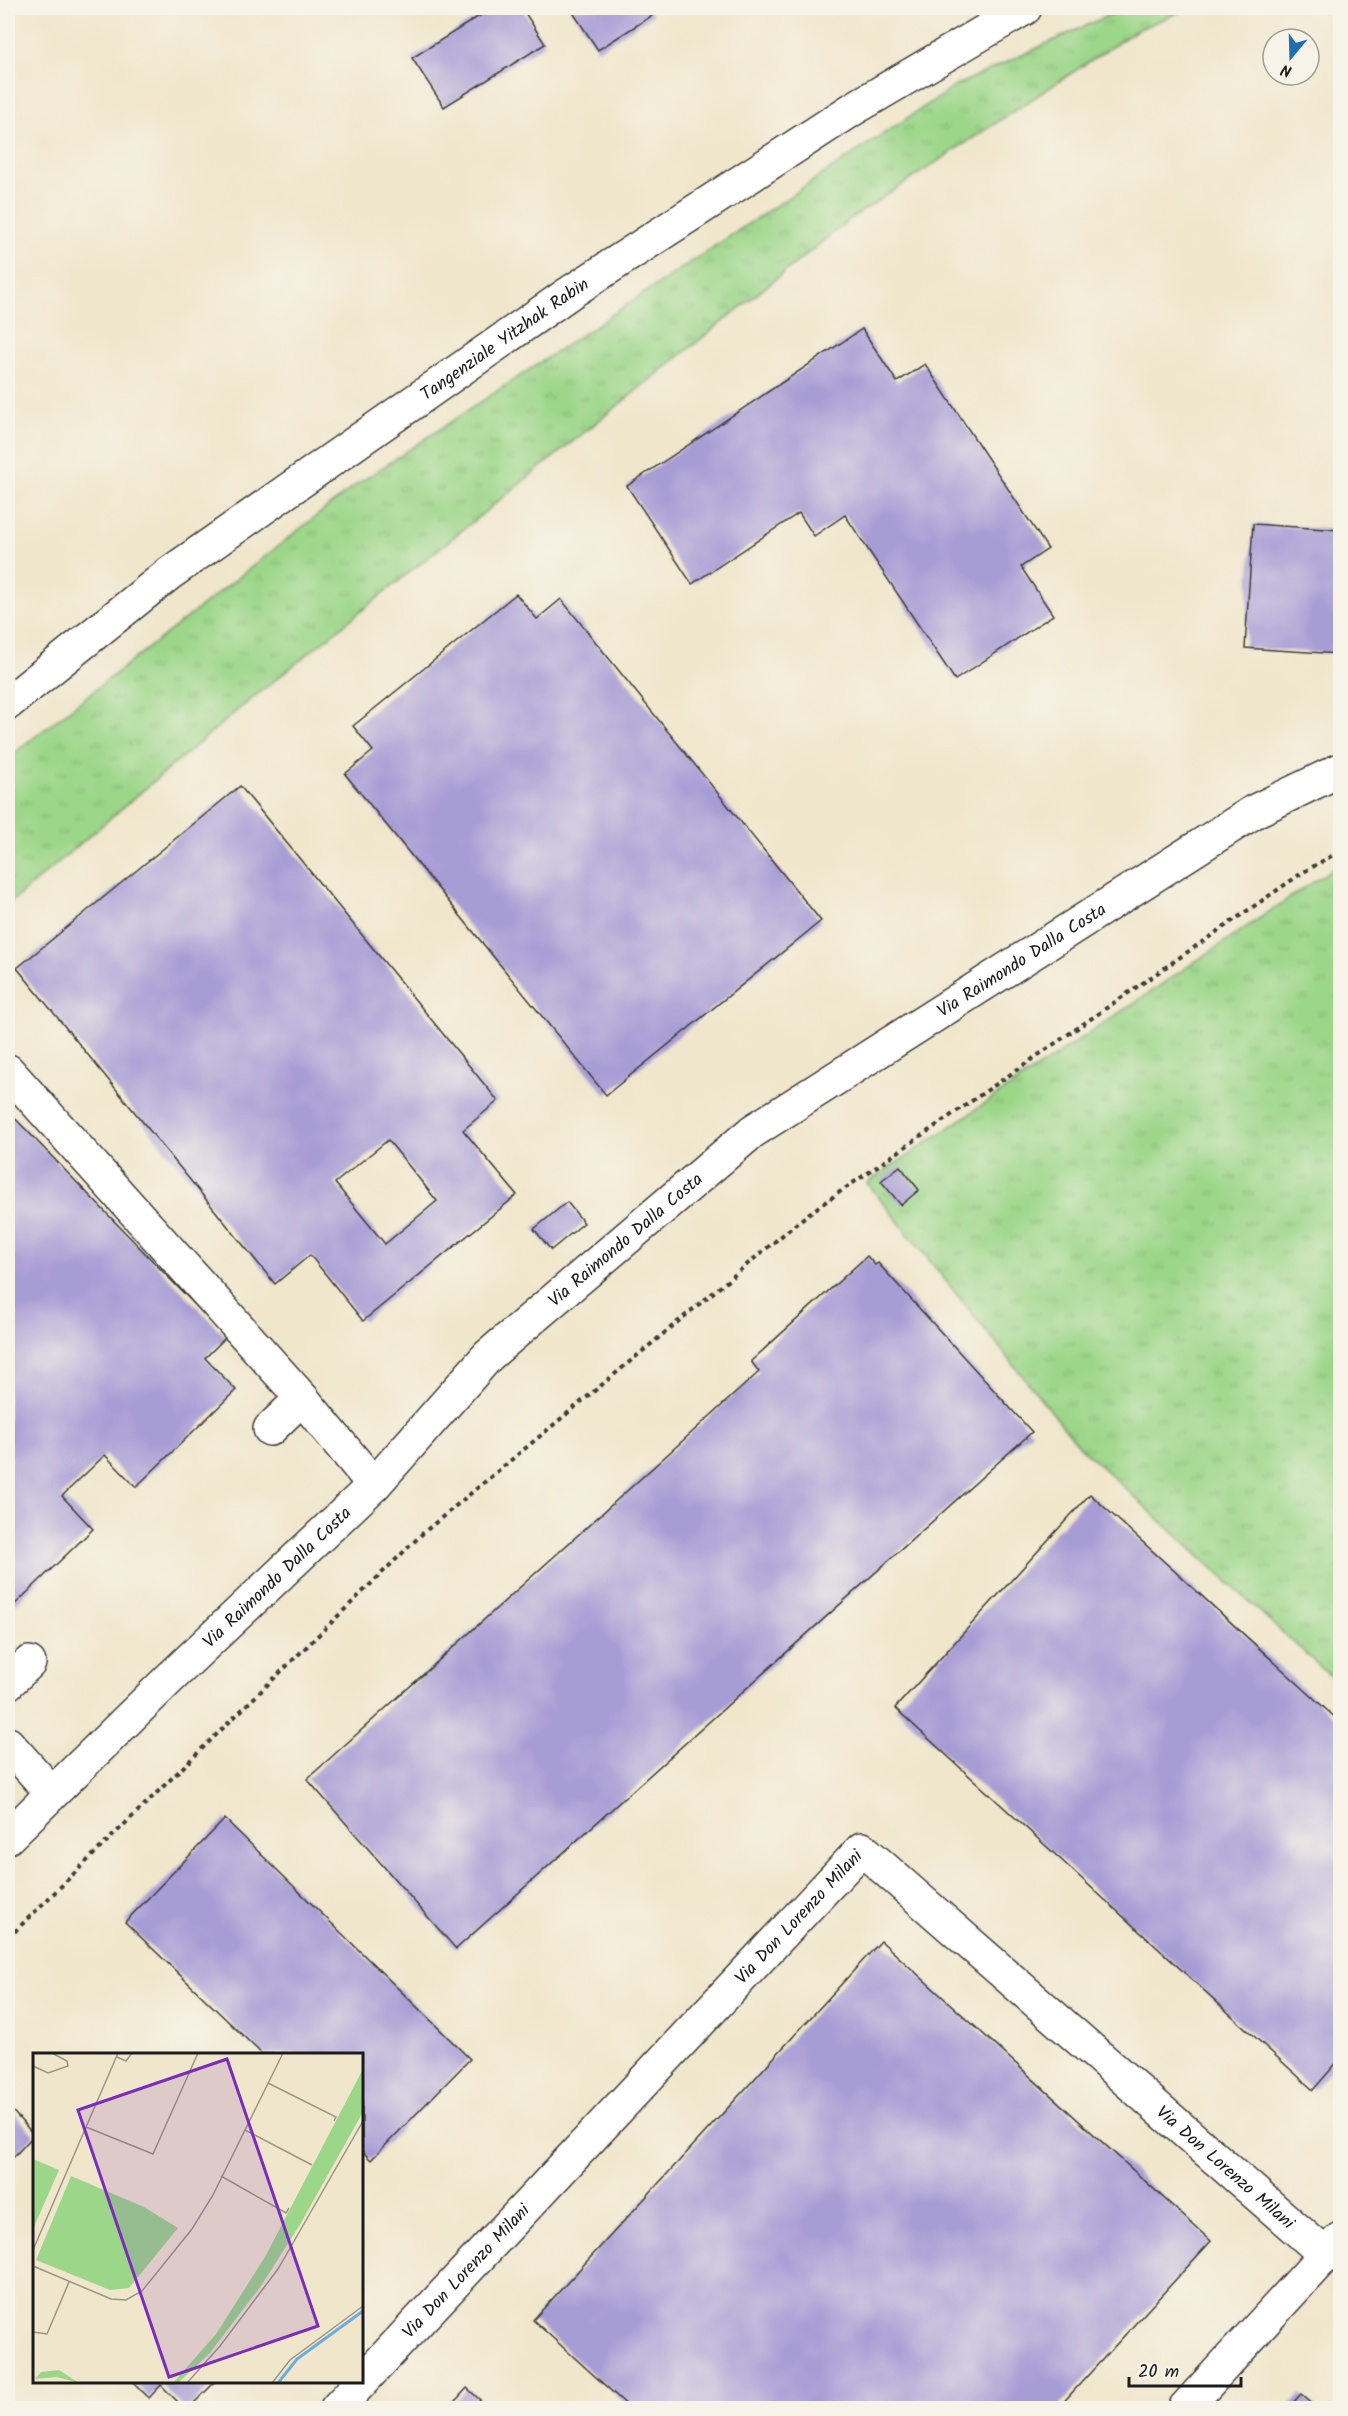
<svg xmlns="http://www.w3.org/2000/svg" width="1348" height="2416" font-family="Kalam,sans-serif">
<defs>
<pattern id="grass-tufts" width="24" height="20" patternUnits="userSpaceOnUse" patternTransform="scale(1.5)"><rect width="24" height="20" fill="#9cd689"/><path d="M3 7l-1-3M5 7V3M7 7l1-3M15 17l-1-3M17 17v-4M19 17l1-3" fill="none" stroke="#86b776"/></pattern>
</defs>
<rect width="100%" height="100%" fill="#f7f3e8"/>
<filter id="ink" filterUnits="userSpaceOnUse"><feTurbulence type="fractalNoise" baseFrequency=".0167" numOctaves="2"/><feDisplacementMap in="SourceGraphic" scale="12" xChannelSelector="R" yChannelSelector="G"/><feConvolveMatrix kernelMatrix="1 2 1 2 8 2 1 2 1" color-interpolation-filters="sRGB"/></filter>
<filter id="wash" filterUnits="userSpaceOnUse"><feTurbulence type="fractalNoise" baseFrequency=".008" numOctaves="4" result="noise"/><feDisplacementMap in="SourceGraphic" scale="24" xChannelSelector="R" yChannelSelector="G"/><feGaussianBlur stdDeviation="1.35" result="paint"/><feColorMatrix in="noise" values="0 0 0 0 0 0 0 0 0 0 0 0 0 0 0 0 0 1.4 0 .05"/><feComposite in="paint" operator="in"/></filter>
<g filter="url(#wash)">
<rect width="100%" height="100%" fill="#f0e6cc"/>
<g fill="url(#grass-tufts)" stroke="#5c7952" stroke-width="1.5">
<path d="M1124 8H1189L1137 30 853 217 239 709 8 905V758L356 485 957 85Z"/>
<path d="M1340 864V1685L1080 1447 867 1183Z"/>
</g>
<g id="blocks">
<g fill="#a79dd5" fill-rule="evenodd">
<path d="M492 8H522L545 44 444 107 412 58Z"/>
<path d="M570 8H648L653 15 598 50Z"/>
<path d="M862 329 897 382 925 364 1048 549 1021 567 1053 615 955 680 845 515 814 536 799 513 692 584 627 486Z"/>
<path d="M1253 524 1340 530V654L1245 648Z"/>
<path d="M516 594 537 619 561 599 821 921 606 1095 345 774 373 751 353 726Z"/>
<path d="M240 786 498 1101 463 1130 517 1195 363 1321 310 1255 275 1284 17 968ZM388 1140 437 1201 385 1244 335 1183Z"/>
<path d="M8 1111 226 1337 205 1358 236 1390 136 1487 105 1455 62 1496 93 1529 8 1611Z"/>
<path d="M900 1166 919 1190 901 1205 881 1181Z"/>
<path d="M567 1202 584 1223 551 1250 534 1229Z"/>
<path d="M867 1256 875 1265 878 1263 1032 1432 456 1949 307 1779 759 1372 751 1361Z"/>
<path d="M1090 1494 1340 1722V2059L1313 2090 895 1708Z"/>
<path d="M225 1819 470 2059 371 2160 362 2151V2054H262L125 1922Z"/>
<path d="M881 1941 1211 2241 1058 2408H630L533 2320Z"/>
<path d="M8 2106 34 2135 8 2163Z"/>
<path d="M133 2382H215L189 2408H184L161 2385 149 2398Z"/>
<path d="M467 2388 489 2408H449Z"/>
<path d="M1301 2394 1317 2408H1288Z"/>
</g>
</g>
</g>
<g filter="url(#ink)">
<use href="#blocks" fill-opacity="0" stroke="#3c3a36" stroke-width="1.5"/>
<g fill="none" stroke-linecap="round" stroke-linejoin="round">
<g stroke="#3c3a36" stroke-width="36">
<g id="minor">
<path d="M8 1071 302 1398 374 1485"/>
<path d="M270 1429 302 1398"/>
<path d="M8 1683 29 1663"/>
<path d="M8 1744 52 1793"/>
<path id="s1" d="M8 1837 168 1680 374 1485 488 1356 753 1131 1255 811 1340 770"/>
<path id="s2" d="M337 2408 862 1849 1326 2255"/>
<path d="M1185 2408 1340 2239"/>
</g>
</g>
<g stroke="#3c3a36" stroke-width="36">
<g id="major">
<path id="s3" d="M8 703 170 573 568 294 853 109 1025 8"/>
</g>
</g>
<path stroke="#3c3a36" stroke-width="4" stroke-dasharray="4.5 4.5" stroke-linecap="butt" d="M8 1938 423 1533 808 1214 1302 873 1340 851"/>
<use href="#minor" stroke="#fff" stroke-width="33"/>
<use href="#major" stroke="#fff" stroke-width="33"/>
</g>
</g>
<g text-anchor="middle" stroke-width="6" stroke-linejoin="round" paint-order="stroke">
<g font-size="18" fill="#1c1c1c" stroke="#f7f3e8">
<text dy="6" stroke="none"><textPath href="#s3" startOffset="616">Tangenziale Yitzhak Rabin</textPath></text>
<text dy="6" stroke="none"><textPath href="#s1" startOffset="1346">Via Raimondo Dalla Costa</textPath></text>
<text dy="6" stroke="none"><textPath href="#s1" startOffset="860">Via Raimondo Dalla Costa</textPath></text>
<text dy="6" stroke="none"><textPath href="#s1" startOffset="374">Via Raimondo Dalla Costa</textPath></text>
<text dy="6" stroke="none"><textPath href="#s2" startOffset="674">Via Don Lorenzo Milani</textPath></text>
<text dy="6" stroke="none"><textPath href="#s2" startOffset="1250">Via Don Lorenzo Milani</textPath></text>
<text dy="6" stroke="none"><textPath href="#s2" startOffset="188">Via Don Lorenzo Milani</textPath></text>
</g>
</g>
<g transform="translate(33 2053)">
<rect width="330" height="330" fill="#f0e6cc"/>
<path d="M330 16V59L268 170 228 233 177 300 145 330H140L183 281 232 204ZM0 106 26 117 0 176ZM38 123 111 154 145 175 96 235 77 237 3 207ZM26 317 46 330 24 324 2 326 8 319Z" fill="#9cd689"/>
<path fill="none" stroke="#6aaddf" stroke-width="3" d="M245 330 264 306 330 258"/>
<path fill="none" stroke="#9b9586" stroke-width="1.5" d="M84 4 93 8 99 0M0 13 15 20 35 13 34 8 19 0M235 30 303 64 301 68M53 74 120 101 165 0M212 77 279 112M188 123 253 160 256 155M0 197 85 0M0 213 78 246 93 247 109 238 159 176 180 142 250 0M0 279 14 281 36 229M7 330H30M154 330 187 293 245 216 330 68M239 330 257 307 330 253"/>
<path fill="#7b2cbf" fill-opacity="0.15" stroke="#7b2cbf" stroke-width="3" d="M194 6 285 273 136 324 45 57Z"/>
<rect width="330" height="330" fill="none" stroke="#1c1c1c" stroke-width="3"/>
</g>
<rect width="1348" height="2416" fill="none" stroke="#f7f3e8" stroke-width="30"/>
<g transform="translate(1291 57) rotate(199)"><circle r="28" fill="#f7f3e8" stroke="#9f9d96" stroke-width="1.5"/>
<path d="M0-4.5L10 22L0 15L-10 22Z" fill="#1f6fb2"/>
<text y="-9" font-size="16" font-weight="bold" text-anchor="middle" fill="#1c1c1c">N</text>
</g>
<path d="M1129 2377v9h112v-9" fill="none" stroke="#1c1c1c" stroke-width="3"/>
<text x="1138" y="2377" font-size="18" fill="#1c1c1c" stroke="#f7f3e8" stroke-width="4.5" paint-order="stroke">20 m</text>
</svg>
